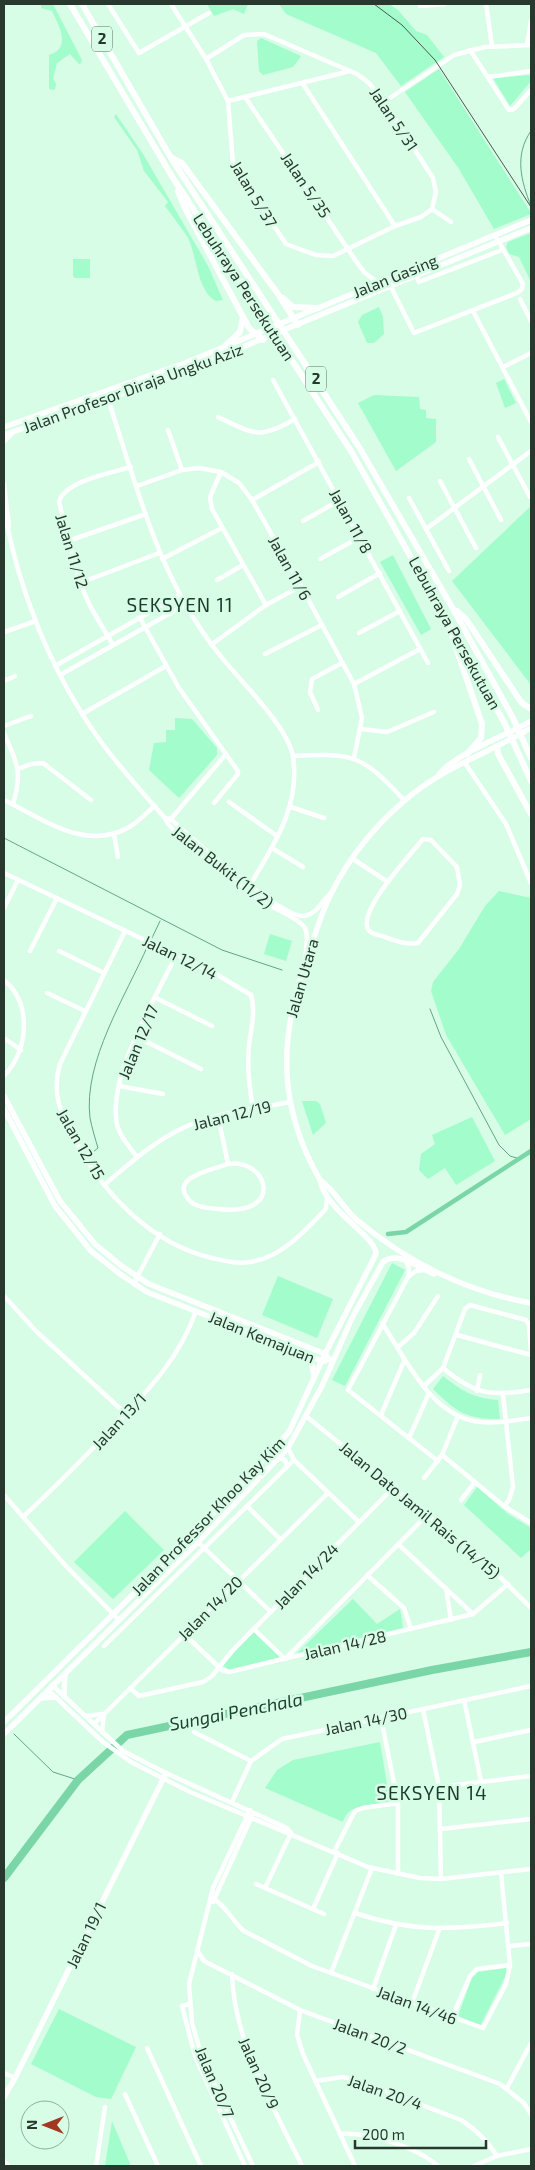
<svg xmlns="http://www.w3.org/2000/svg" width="535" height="2170" font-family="'Exo 2',sans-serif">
<rect width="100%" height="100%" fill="#d7fde7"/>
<g fill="#a2fccc">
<path d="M41 4H53L82 60 80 65 70 54 57 63 53 79 56 84 55 90 49 89V55C72 48 59 26 52 11L41 8Z"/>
<path d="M207 4H248L244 14 233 9 214 16Z"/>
<path d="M279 4H389L398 10 416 31 427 35 444 57 401 86 376 53 286 14Z"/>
<path d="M261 38 301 56 293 67 263 75 259 71 257 41Z"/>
<path d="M439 69 531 213V214L494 229 459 169 405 92Z"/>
<path d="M531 75V81L510 106 493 78Z"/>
<path d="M116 114 143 154 208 266 223 300 216 301C197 291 197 256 188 238 181 227 173 217 165 206L168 202 144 171 137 150 114 117Z"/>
<path d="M531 233V282L519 257 509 254 506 247 508 242Z"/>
<path d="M73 259H90V278H75L73 276Z"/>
<path d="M379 307 383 317 384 334 374 343H367L358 322 362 315Z"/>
<path d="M504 379 516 403 505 408 496 383Z"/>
<path d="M374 395 419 397 420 409 426 410V418L436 419V442L396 471 358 403Z"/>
<path d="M531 506V685L452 581Z"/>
<path d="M393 555 431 629 421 635 380 562Z"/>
<path d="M175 718 192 719 217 748V755L179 798 149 770 154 743 166 742V730H175Z"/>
<path d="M499 891 531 898V1119L505 1135 446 1035 431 991 433 982 459 949 485 906Z"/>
<path d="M270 934 292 941 286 961 264 954Z"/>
<path d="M302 1101H316L320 1104 326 1123 313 1135Z"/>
<path d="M472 1117 495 1161 456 1185 445 1168 428 1179 419 1170 421 1154 435 1144 432 1135Z"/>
<path d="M392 1263 405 1270 345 1386 332 1380Z"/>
<path d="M278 1276 333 1299 317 1338 262 1315Z"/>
<path d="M443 1376C462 1391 473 1398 498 1400L500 1419C465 1419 457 1412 433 1389Z"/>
<path d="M477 1487 507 1513 531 1528V1549L521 1558 464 1505Z"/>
<path d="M125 1511 164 1550 113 1599 74 1562Z"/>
<path d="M353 1599 377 1624 400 1609 403 1628 296 1654Z"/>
<path d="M254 1632 280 1657 230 1670 222 1665Z"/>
<path d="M380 1742 390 1803C373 1805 348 1803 343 1822L265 1788 277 1770 293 1760Z"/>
<path d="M506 1968 507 1973 480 2026 458 2016 472 1978 478 1972Z"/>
<path d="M59 2009 136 2047 111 2099 96 2097 31 2064Z"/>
<path d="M112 2121 131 2166H105Z"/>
</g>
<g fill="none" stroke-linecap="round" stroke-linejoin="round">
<g stroke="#62a783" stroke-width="1">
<path d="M531 131C514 155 521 181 531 206"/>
<path d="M4 838 222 950 282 970"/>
<path d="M152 938 160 921"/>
<path d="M430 1009 441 1037 499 1145 510 1156 520 1159"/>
<path d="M88 1156 98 1148C95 1138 92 1128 90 1118 83 1061 126 996 148 945"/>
<path d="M14 1734 53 1772 78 1780"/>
</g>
<path stroke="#7ad6a7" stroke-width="4.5" d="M388 1234 406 1232 531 1151"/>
<path stroke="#7ad6a7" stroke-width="8" d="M4 1878 78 1780 127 1735 432 1670 531 1652"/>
<g stroke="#fff" stroke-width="4.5">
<path d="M108 4 139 53 209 13"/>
<path d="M171 4 206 59 228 101 233 164 286 244 316 255 333 256 395 226 421 217 432 209 436 192 433 178 384 102 369 83 357 74 264 34 244 35 206 59"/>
<path d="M486 4 492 46"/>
<path d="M420 6 445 4"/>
<path d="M527 45 531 21"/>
<path d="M470 50 509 110 514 109 531 90"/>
<path d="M488 77 531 71"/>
<path d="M303 84 395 226"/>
<path d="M245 97 358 264 365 273 377 282"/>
<path d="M228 101 350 71"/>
<path d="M384 102 454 55 485 47 531 45"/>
<path d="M432 209 451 222"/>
<path d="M416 275 419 282 502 250"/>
<path d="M390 285 414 333 517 293 522 289 523 284 495 235"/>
<path d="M520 299 531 321"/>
<path d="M473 311 531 422"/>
<path d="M503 367 531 353"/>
<path d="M273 380 428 663"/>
<path d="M108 399C137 487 159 580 219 654 238 679 289 727 293 757 301 808 271 849 247 890"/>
<path d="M218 417C254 434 259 440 295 419"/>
<path d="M168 430 182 470"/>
<path d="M498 437 530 497"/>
<path d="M469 459 501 520"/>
<path d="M221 472 210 497 212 509 266 605"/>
<path d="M440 481 476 548"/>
<path d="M4 484 9 526"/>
<path d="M137 486 182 470 199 468 221 472 239 483 252 500 301 586 354 684 362 718 354 758"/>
<path d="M409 498 449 571"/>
<path d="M252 500 319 462"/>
<path d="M4 509C18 589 51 672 99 739 119 767 142 792 165 818 171 836 245 889 263 902 273 908 300 919 305 928 309 937 306 949 305 959"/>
<path d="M303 521 340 500"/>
<path d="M426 529 531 451"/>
<path d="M68 541 146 514"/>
<path d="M162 559 222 528"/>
<path d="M320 559 360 537"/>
<path d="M217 580 243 565"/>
<path d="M80 583 159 553"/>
<path d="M338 597 380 573"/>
<path d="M140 618 179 688 238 771V774L214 803"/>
<path d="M4 632 36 621"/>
<path d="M359 633 400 611"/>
<path d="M113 645 90 606 80 583 59 502C64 481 111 473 131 467"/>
<path d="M211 645 266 605 301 586"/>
<path d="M265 654 322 625"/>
<path d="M55 666 180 595"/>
<path d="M60 675 185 605"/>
<path d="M4 681 15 676"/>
<path d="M354 684 420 649"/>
<path d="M318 710 310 692 312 679 342 663"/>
<path d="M82 714 166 666"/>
<path d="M4 726 31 716"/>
<path d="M361 729 387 732 434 712"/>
<path d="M4 733C17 763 23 772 13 804"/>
<path d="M293 756C355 753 362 755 404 800"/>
<path d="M465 763 506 824 531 883"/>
<path d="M18 769 31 764 43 763 91 800"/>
<path d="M4 800C43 819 87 853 131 826 139 821 147 812 155 806"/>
<path d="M229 802 277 836"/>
<path d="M291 807 324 818"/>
<path d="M165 818 171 819C188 836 284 919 304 916 317 914 321 902 330 894"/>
<path d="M170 820 226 754"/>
<path d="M114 834 118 857"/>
<path d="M423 839 431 840 457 867 460 885 457 894 418 943C406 945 396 941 385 937 379 935 370 934 368 929 358 910 411 854 423 839Z"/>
<path d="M272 848 303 867"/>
<path d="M353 859 388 882"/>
<path d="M4 873 216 974 251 995C256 1012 251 1028 249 1045 247 1066 249 1087 253 1108"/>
<path d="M4 908 18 880"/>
<path d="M125 931 60 1064C51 1094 61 1114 75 1140 103 1193 151 1244 212 1258 225 1261 236 1264 250 1262 280 1258 304 1232 324 1211L326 1208 327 1197"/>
<path d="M30 951 57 898"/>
<path d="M59 951 104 973"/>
<path d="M4 980C33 1005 28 1050 4 1076"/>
<path d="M47 993 85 1011"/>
<path d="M156 998 212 1026"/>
<path d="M137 1037 201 1069"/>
<path d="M4 1038 21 1050"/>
<path d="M119 1086 163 1094"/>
<path d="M218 1116 228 1164C215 1169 168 1177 189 1200 195 1207 208 1208 218 1209 287 1217 267 1157 228 1164"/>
<path d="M137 1157C130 1147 119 1136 117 1124 107 1077 156 998 176 955"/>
<path d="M104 1185C129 1164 154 1141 185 1127 218 1112 255 1109 290 1102"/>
<path d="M406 1261 409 1268 408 1277 348 1390 438 1461"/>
<path d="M409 1276 416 1271 424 1270"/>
<path d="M135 1285 137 1277 160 1234"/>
<path d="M4 1296 36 1331 126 1414"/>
<path d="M382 1323C406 1359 432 1419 482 1422 498 1424 515 1420 531 1418"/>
<path d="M457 1335 531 1355"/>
<path d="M398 1347 414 1333 438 1296"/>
<path d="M443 1368C474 1394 491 1397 531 1390"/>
<path d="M424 1386 443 1368 465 1309 470 1305 526 1320 529 1325 531 1352"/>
<path d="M477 1391 480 1375"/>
<path d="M503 1394 513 1487 509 1500 504 1506"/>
<path d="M381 1415 405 1359"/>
<path d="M306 1416 483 1560 531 1608"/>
<path d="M409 1438 429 1393"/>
<path d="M288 1448 294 1460 359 1522"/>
<path d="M442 1455 504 1506 531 1523"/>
<path d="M279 1458 285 1460 287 1466"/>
<path d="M424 1478 442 1455 458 1416"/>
<path d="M4 1495 65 1565 119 1620"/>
<path d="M461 1500 475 1482"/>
<path d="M247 1506 280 1539"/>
<path d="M23 1517C55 1487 85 1457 115 1425 148 1391 180 1357 196 1311"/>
<path d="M198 1542 271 1612"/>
<path d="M398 1544 473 1614"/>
<path d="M367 1575 404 1608 411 1629"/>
<path d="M446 1588 451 1620"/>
<path d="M254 1629 285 1659 428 1514"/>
<path d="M184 1634 222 1670 229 1672 473 1614 508 1584"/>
<path d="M104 1646 294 1460"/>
<path d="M52 1685 123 1751 166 1773 287 1828 291 1833"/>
<path d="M130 1688 139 1696 203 1682 212 1676 233 1650 395 1486"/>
<path d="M48 1690 103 1742 131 1762 190 1792 368 1867 420 1878 441 1879 531 1869"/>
<path d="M464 1700 481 1781"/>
<path d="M423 1709 439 1787 441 1879"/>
<path d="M85 1716 103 1714"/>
<path d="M381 1718 398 1803V1874"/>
<path d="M94 1724 328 1493"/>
<path d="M102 1732 104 1715"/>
<path d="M194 1732 251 1761"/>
<path d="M474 1742 531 1730"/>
<path d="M439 1787 531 1776"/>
<path d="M232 1802 251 1761 282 1739 531 1686"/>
<path d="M250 1810 213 1888 189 1984 192 2023 202 2057 253 2166"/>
<path d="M441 1829 531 1819"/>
<path d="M334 1852 355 1811 363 1808 398 1803"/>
<path d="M256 1884 324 1914"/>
<path d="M265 1888 291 1833"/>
<path d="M215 1900C227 1907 233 1922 244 1931L312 1966 483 2028 506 1984 510 1965 501 1873"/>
<path d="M213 1902 252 1816"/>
<path d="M313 1909 338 1853"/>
<path d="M355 1913C412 1932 448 1930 507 1923"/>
<path d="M510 1946 531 1944"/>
<path d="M197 1950 204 1961 300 2010 500 2084 524 2103 531 2114"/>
<path d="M331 1973 372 1868"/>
<path d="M232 1974C234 2043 273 2105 302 2166"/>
<path d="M373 1989 396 1925"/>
<path d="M412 2003 439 1930"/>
<path d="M189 2004 182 2006 195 2056 245 2166"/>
<path d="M300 2010 297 2035 303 2054 355 2166"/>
<path d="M452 2018 470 1976 477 1969 510 1965"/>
<path d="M147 2048 201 2166"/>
<path d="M4 2073 15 2078"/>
<path d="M315 2081 343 2077 359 2081 461 2120C477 2130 487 2140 497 2156"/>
<path d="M507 2088 531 2043"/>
<path d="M125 2094 158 2166"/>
<path d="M340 2134C368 2132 417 2147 438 2166"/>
<path d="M4 2161 8 2166"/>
<path d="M96 2166 105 2107"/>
<path d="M474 2166 497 2156 531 2149"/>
</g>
<g stroke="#fff" stroke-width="5.5">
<path d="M4 427 185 363 531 220"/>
<path d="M4 435 165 379 531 228"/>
<path d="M4 441 12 433"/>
<path d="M531 728C489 753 441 768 404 801 375 826 349 858 332 892 322 911 316 932 309 952 279 1035 276 1103 320 1180 335 1190 343 1208 357 1220 407 1262 467 1292 531 1303"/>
<path d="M439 775C450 756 510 734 531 721"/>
<path d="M4 1096 60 1201 95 1244 123 1267 149 1284 318 1351 325 1354 330 1360"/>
<path d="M4 1109 55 1206 91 1251 120 1274 147 1292 322 1361H325"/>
<path d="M306 1356 312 1365 314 1377"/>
<path d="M64 1696 65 1674"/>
<path d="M41 1698 56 1697"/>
<path d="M4 1722 187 1541 289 1432 325 1354 376 1254C376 1236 326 1211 320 1180"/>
<path d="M4 1734 198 1542 288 1448 322 1386 352 1318 383 1262C398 1250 419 1268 434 1274"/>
<path d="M4 2097 15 2078 166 1773"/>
</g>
<g stroke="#fff" stroke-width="6">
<path d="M70 4 173 178 351 451 504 722 531 781"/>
<path d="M82 4 171 158 359 447 452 607 513 718 531 758"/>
<path d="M172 158 182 163 278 294 298 325"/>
<path d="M178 191 185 208 249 328 263 340"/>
<path d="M283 298 293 307 319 308"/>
<path d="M225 346 240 332 243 317"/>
<path d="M457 611 466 619 521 702 531 709"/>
<path d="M449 627 482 724 481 738 467 754"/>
<path d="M497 746 498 754 531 814"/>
</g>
<path stroke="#475a4f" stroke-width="1" d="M374 4 402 25 435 60 531 207"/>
</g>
<g text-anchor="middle" stroke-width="5" stroke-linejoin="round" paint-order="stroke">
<g fill="#d7fde7" stroke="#5d7366" stroke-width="1">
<rect x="92" y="26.5" width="20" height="25" rx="4"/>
<rect x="306" y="366.5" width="20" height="25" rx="4"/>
</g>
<g font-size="15" font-weight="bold" fill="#29382f">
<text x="102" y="44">2</text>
<text x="316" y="384">2</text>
</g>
<g font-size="16" fill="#29382f" stroke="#d7fde7">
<text transform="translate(394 119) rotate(56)" y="6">Jalan 5/31</text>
<text transform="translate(306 185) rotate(56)" y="6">Jalan 5/35</text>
<text transform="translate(254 194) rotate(59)" y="6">Jalan 5/37</text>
<text transform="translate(395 276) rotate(-22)" y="6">Jalan Gasing</text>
<text transform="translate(244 287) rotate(57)" y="6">Lebuhraya Persekutuan</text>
<text transform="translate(133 388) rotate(-20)" y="6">Jalan Profesor Diraja Ungku Aziz</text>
<text transform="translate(351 521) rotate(61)" y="6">Jalan 11/8</text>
<text transform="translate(72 551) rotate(73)" y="6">Jalan 11/12</text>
<text transform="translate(290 568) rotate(61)" y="6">Jalan 11/6</text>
<text transform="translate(455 633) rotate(61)" y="6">Lebuhraya Persekutuan</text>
<text transform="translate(223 867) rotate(38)" y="6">Jalan Bukit (11/2)</text>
<text transform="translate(180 957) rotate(26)" y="6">Jalan 12/14</text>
<text transform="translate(302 978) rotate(-74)" y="6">Jalan Utara</text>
<text transform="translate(138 1042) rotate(-67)" y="6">Jalan 12/17</text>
<text transform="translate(232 1115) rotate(-14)" y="6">Jalan 12/19</text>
<text transform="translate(81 1144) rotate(60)" y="6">Jalan 12/15</text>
<text transform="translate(262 1337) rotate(22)" y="6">Jalan Kemajuan</text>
<text transform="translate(119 1421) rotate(-47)" y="6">Jalan 13/1</text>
<text transform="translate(420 1510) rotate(40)" y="6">Jalan Dato Jamil Rais (14/15)</text>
<text transform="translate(208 1516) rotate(-46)" y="6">Jalan Professor Khoo Kay Kim</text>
<text transform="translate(306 1576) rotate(-46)" y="6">Jalan 14/24</text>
<text transform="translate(210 1608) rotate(-45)" y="6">Jalan 14/20</text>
<text transform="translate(345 1645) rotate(-13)" y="6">Jalan 14/28</text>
<text transform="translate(366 1721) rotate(-12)" y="6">Jalan 14/30</text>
<text transform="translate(86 1935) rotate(-64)" y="6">Jalan 19/1</text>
<text transform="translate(417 2005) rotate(20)" y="6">Jalan 14/46</text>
<text transform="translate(370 2036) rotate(20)" y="6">Jalan 20/2</text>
<text transform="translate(259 2073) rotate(66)" y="6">Jalan 20/9</text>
<text transform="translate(215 2082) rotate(67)" y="6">Jalan 20/7</text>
<text transform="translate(385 2092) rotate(19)" y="6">Jalan 20/4</text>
</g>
<g font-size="18" font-style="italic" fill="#1b432f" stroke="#d7fde7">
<text transform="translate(236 1712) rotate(-11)" y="6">Sungai Penchala</text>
</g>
<g font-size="19" letter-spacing="1" fill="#1b3c2b" stroke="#d7fde7">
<text x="180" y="612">SEKSYEN 11</text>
<text x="432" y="1800">SEKSYEN 14</text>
</g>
</g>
<rect width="535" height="2170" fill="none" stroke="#29382f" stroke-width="10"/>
<g transform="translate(45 2125) rotate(270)"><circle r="24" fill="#d7fde7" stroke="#91ae9d"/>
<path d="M0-4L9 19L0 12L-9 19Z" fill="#a23821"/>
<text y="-8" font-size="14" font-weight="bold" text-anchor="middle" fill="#29382f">N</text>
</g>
<path d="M355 2140v8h131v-8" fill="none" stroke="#29382f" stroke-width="2.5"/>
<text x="362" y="2140" font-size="15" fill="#29382f" stroke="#d7fde7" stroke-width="4" paint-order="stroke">200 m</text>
</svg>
